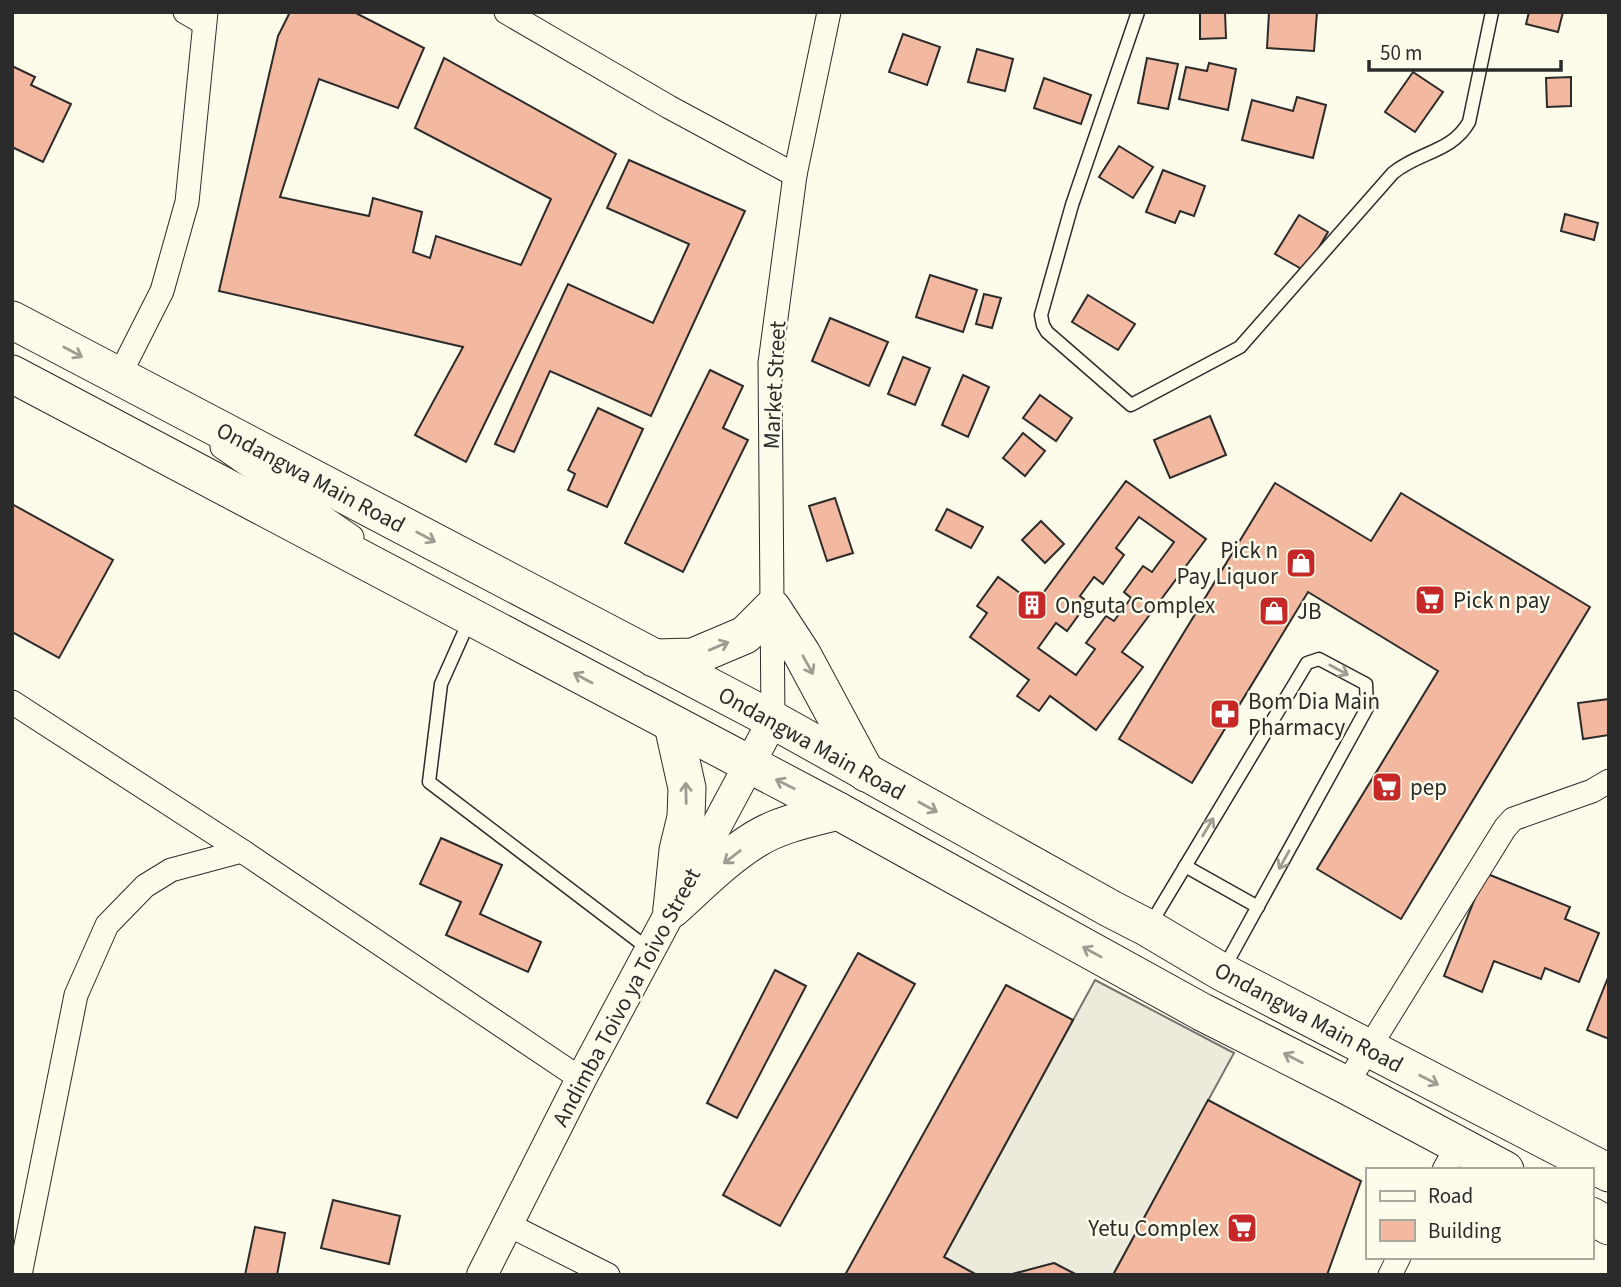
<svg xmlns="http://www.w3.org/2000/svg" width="1621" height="1287" font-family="'Source Sans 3',sans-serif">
<rect width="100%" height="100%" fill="#fdfbea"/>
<path fill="#eceadb" stroke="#74746e" stroke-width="2" d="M1095 980 1234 1053 1113 1275H1077L1054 1263 1009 1275H977L944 1257Z"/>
<g fill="#f2b8a0" stroke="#2b2b2b" stroke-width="2" fill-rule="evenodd">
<path d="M290 12H354L424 48 398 108 319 79 280 197 369 216 373 198 422 212 413 252 430 258 436 236 521 265 551 199 415 128 444 58 616 154 466 462 415 435 463 347 219 291 278 36Z"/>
<path d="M1200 12H1225L1226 38 1200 39Z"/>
<path d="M1269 12H1317L1314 51 1267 48Z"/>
<path d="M1529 12H1563L1558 32 1526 24Z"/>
<path d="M903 34 940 47 927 85 889 72Z"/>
<path d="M977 49 1013 59 1005 91 968 82Z"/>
<path d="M1147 58 1178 64 1168 109 1138 103Z"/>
<path d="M1209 63 1236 69 1228 110 1179 99 1186 67 1207 71Z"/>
<path d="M12 66 35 77 31 85 71 104 43 162 12 147Z"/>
<path d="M1413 72 1443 92 1415 132 1385 112Z"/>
<path d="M1571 77V106L1547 107 1546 78Z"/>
<path d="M1044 78 1091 95 1081 124 1034 108Z"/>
<path d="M1297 97 1326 105 1313 158 1242 140 1252 100 1293 111Z"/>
<path d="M1119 146 1153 167 1133 198 1099 177Z"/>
<path d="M629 160 745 211 651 416 550 371 514 452 495 444 568 284 653 323 689 244 607 208Z"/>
<path d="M1163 170 1205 186 1194 216 1180 211 1175 223 1146 212Z"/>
<path d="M1565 214 1598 223 1594 240 1561 231Z"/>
<path d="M1299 215 1328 232 1305 271 1275 254Z"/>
<path d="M930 275 977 290 963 332 916 317Z"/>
<path d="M984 294 1001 298 992 328 976 324Z"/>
<path d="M1088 295 1135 324 1118 350 1072 322Z"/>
<path d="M830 318 888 342 869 386 812 361Z"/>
<path d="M903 357 930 368 915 405 888 394Z"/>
<path d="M710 370 743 386 723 428 748 440 683 572 625 543Z"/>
<path d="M963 375 989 387 968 437 942 425Z"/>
<path d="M1040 395 1072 418 1056 441 1023 418Z"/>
<path d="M598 408 643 429 607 507 568 490 575 474 568 470Z"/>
<path d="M1210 416 1226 455 1170 478 1154 440Z"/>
<path d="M1023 433 1045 451 1025 476 1003 458Z"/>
<path d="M1126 481 1206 539 1122 652 1143 667 1096 730 1050 696 1039 711 1017 696 1029 680 970 637 987 613 977 606 998 577 1035 604ZM1139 517 1174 542 1152 572 1143 566 1124 592 1131 598 1114 621 1106 616 1086 643 1095 649 1076 675 1038 648 1056 623 1067 631 1088 602 1080 596 1094 577 1103 584 1124 555 1116 548Z"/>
<path d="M1275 483 1371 541 1401 493 1590 607 1401 919 1317 869 1438 671 1308 592 1192 783 1119 739Z"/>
<path d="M835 498 853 553 827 561 809 506Z"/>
<path d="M12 504 113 560 59 658 12 632Z"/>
<path d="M947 509 983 527 971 548 936 530Z"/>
<path d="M1041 521 1064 544 1045 563 1022 540Z"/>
<path d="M1609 699V735L1583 739 1578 703Z"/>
<path d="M441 838 502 865 480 914 541 942 528 972 446 935 461 902 420 884Z"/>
<path d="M1485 873 1570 907 1565 919 1599 933 1579 982 1545 968 1541 979 1494 961 1482 992 1444 976Z"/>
<path d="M858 953 915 984 780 1226 723 1195Z"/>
<path d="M775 970 806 986 737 1118 707 1103Z"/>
<path d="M1609 975V1039L1587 1030Z"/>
<path d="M1006 985 1073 1020 944 1257 977 1275H845Z"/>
<path d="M1208 1100 1361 1181 1327 1275H1113Z"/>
<path d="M333 1200 400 1216 389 1264 321 1248Z"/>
<path d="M255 1227 285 1233 277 1275H245Z"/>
<path d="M1054 1263 1077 1275H1009Z"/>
</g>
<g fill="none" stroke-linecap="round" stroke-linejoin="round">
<g stroke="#2b2b2b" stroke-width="15">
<g id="service">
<path d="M1138 12 1072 205 1041 315 1043 325 1047 332 1131 405 1240 347 1393 173C1420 151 1451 153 1469 122L1492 12"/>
<path d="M470 619 441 684 429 782 650 950"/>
<path d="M1185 866 1258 907"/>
<path d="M1150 925 1307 663 1319 659 1366 684 1367 708 1224 968"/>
</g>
</g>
<g stroke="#2b2b2b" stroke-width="25">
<g id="minor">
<path d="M185 12 204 23"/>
<path d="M506 12 669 107 795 175"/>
<path d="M128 382 119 376 162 291 187 202 206 12"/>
<path d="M222 447 352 537"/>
<path d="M12 702 242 851 581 1079"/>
<path d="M773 720 770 363 795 175 829 12"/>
<path d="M1346 1085 1505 828 1513 819 1592 791 1609 781"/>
<path d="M1444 1170 1458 1144"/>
<path d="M507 1224 608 1275"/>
<path d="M20 1275 76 995 107 925 145 886 171 870 242 851"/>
<path d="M1390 1275 1399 1257"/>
</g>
</g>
<g stroke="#2b2b2b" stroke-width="32">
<path id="tertiary" d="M482 1275 581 1079 773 720"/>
</g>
<g stroke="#2b2b2b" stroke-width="39">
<g id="primary">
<path d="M12 320 773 720 1111 909 1148 928 1222 972 1609 1173"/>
<path d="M12 374 838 811 1202 1012 1346 1085 1505 1170"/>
<path d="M654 658 693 657 745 635 772 608 802 654 866 773"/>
<path d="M672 909C699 885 725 858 756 839 780 824 811 818 838 811"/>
<path d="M672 909 678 850 686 817 687 788 673 725"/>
<path d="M1591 1216 1609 1226"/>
</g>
</g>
<use href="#service" stroke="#fdfbea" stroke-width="12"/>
<use href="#minor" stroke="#fdfbea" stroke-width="23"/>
<use href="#tertiary" stroke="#fdfbea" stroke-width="30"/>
<use href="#primary" stroke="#fdfbea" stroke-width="37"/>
</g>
<defs><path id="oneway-shaft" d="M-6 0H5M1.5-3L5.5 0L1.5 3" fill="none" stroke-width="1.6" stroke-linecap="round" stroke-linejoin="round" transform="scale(1.75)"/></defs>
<g stroke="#9e9d94">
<use href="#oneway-shaft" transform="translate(73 352) rotate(28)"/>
<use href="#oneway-shaft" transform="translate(426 537) rotate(28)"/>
<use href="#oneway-shaft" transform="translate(719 646) rotate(-23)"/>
<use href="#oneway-shaft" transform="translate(808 665) rotate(61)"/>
<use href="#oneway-shaft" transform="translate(1339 670) rotate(28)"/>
<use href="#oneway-shaft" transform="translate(583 678) rotate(-152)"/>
<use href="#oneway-shaft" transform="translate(785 784) rotate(-153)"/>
<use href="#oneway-shaft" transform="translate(686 793) rotate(-91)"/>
<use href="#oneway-shaft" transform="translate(928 807) rotate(29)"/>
<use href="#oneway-shaft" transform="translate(1208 827) rotate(-59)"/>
<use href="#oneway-shaft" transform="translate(732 857) rotate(142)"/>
<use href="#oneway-shaft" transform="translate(1284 860) rotate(119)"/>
<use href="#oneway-shaft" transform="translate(1092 952) rotate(-151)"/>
<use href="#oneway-shaft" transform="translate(1293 1058) rotate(-153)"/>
<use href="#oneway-shaft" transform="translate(1429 1080) rotate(27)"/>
</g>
<defs>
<g id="shop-square" transform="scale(1.575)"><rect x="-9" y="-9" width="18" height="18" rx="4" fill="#c62828" stroke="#fdfbea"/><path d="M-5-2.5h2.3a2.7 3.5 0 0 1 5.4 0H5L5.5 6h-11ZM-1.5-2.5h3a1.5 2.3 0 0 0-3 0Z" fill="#fff"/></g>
<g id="supermarket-square" transform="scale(1.575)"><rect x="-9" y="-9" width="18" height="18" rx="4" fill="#c62828" stroke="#fdfbea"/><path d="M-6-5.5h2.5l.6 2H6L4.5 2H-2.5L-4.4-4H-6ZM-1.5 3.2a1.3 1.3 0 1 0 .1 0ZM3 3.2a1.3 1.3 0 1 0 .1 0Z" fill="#fff"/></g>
<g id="building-square" transform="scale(1.575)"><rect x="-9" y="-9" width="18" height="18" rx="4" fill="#c62828" stroke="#fdfbea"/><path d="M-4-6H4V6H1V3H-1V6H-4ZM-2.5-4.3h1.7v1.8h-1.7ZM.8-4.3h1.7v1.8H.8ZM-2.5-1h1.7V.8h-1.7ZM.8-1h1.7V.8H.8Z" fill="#fff"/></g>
<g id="pharmacy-square" transform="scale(1.575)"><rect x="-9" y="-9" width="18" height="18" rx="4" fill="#c62828" stroke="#fdfbea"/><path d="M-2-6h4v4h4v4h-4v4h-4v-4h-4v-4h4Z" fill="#fff"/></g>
</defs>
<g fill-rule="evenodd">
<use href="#shop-square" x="1301" y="563"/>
<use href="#supermarket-square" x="1430" y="600"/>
<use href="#building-square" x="1032" y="605"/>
<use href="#shop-square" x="1274" y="611"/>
<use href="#pharmacy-square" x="1225" y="714"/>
<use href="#supermarket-square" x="1387" y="787"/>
<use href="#supermarket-square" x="1242" y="1228"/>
</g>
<g text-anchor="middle" stroke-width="5" stroke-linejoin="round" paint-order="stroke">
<g font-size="23" fill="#2b2b2b" stroke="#fdfbea">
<text transform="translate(774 385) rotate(-87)" y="8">Market Street</text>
<text transform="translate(311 477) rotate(28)" y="8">Ondangwa Main Road</text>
<text transform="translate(812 743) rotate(29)" y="8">Ondangwa Main Road</text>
<text transform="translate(626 997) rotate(-62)" y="8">Andimba Toivo ya Toivo Street</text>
<text transform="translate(1309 1017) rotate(28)" y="8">Ondangwa Main Road</text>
</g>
<g font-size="23" fill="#2b2b2b" stroke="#fdfbea" text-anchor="start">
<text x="1278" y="558" text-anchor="end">Pick n<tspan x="1278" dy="26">Pay Liquor</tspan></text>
<text x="1453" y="608">Pick n pay</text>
<text x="1055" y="613">Onguta Complex</text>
<text x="1297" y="619">JB</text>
<text x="1248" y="709">Bom Dia Main<tspan x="1248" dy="26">Pharmacy</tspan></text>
<text x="1410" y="795">pep</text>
<text x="1219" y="1236" text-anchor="end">Yetu Complex</text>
</g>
</g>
<rect width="1621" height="1287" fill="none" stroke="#2b2b2b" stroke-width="28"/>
<rect x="1366" y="1168" width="228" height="91" fill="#fdfbea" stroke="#a9a89e" stroke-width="2"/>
<rect x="1380" y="1191" width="35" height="10" fill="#fdfbea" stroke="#a9a89e" stroke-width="2"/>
<text x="1428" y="1203" font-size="21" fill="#2b2b2b">Road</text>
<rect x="1380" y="1220" width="35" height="21" fill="#f2b8a0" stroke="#a9a89e" stroke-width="2"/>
<text x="1428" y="1238" font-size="21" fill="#2b2b2b">Building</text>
<path d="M1369 60v10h192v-10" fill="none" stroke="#2b2b2b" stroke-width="3.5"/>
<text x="1380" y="60" font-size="21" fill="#2b2b2b" stroke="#fdfbea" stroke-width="5" paint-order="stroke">50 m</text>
</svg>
